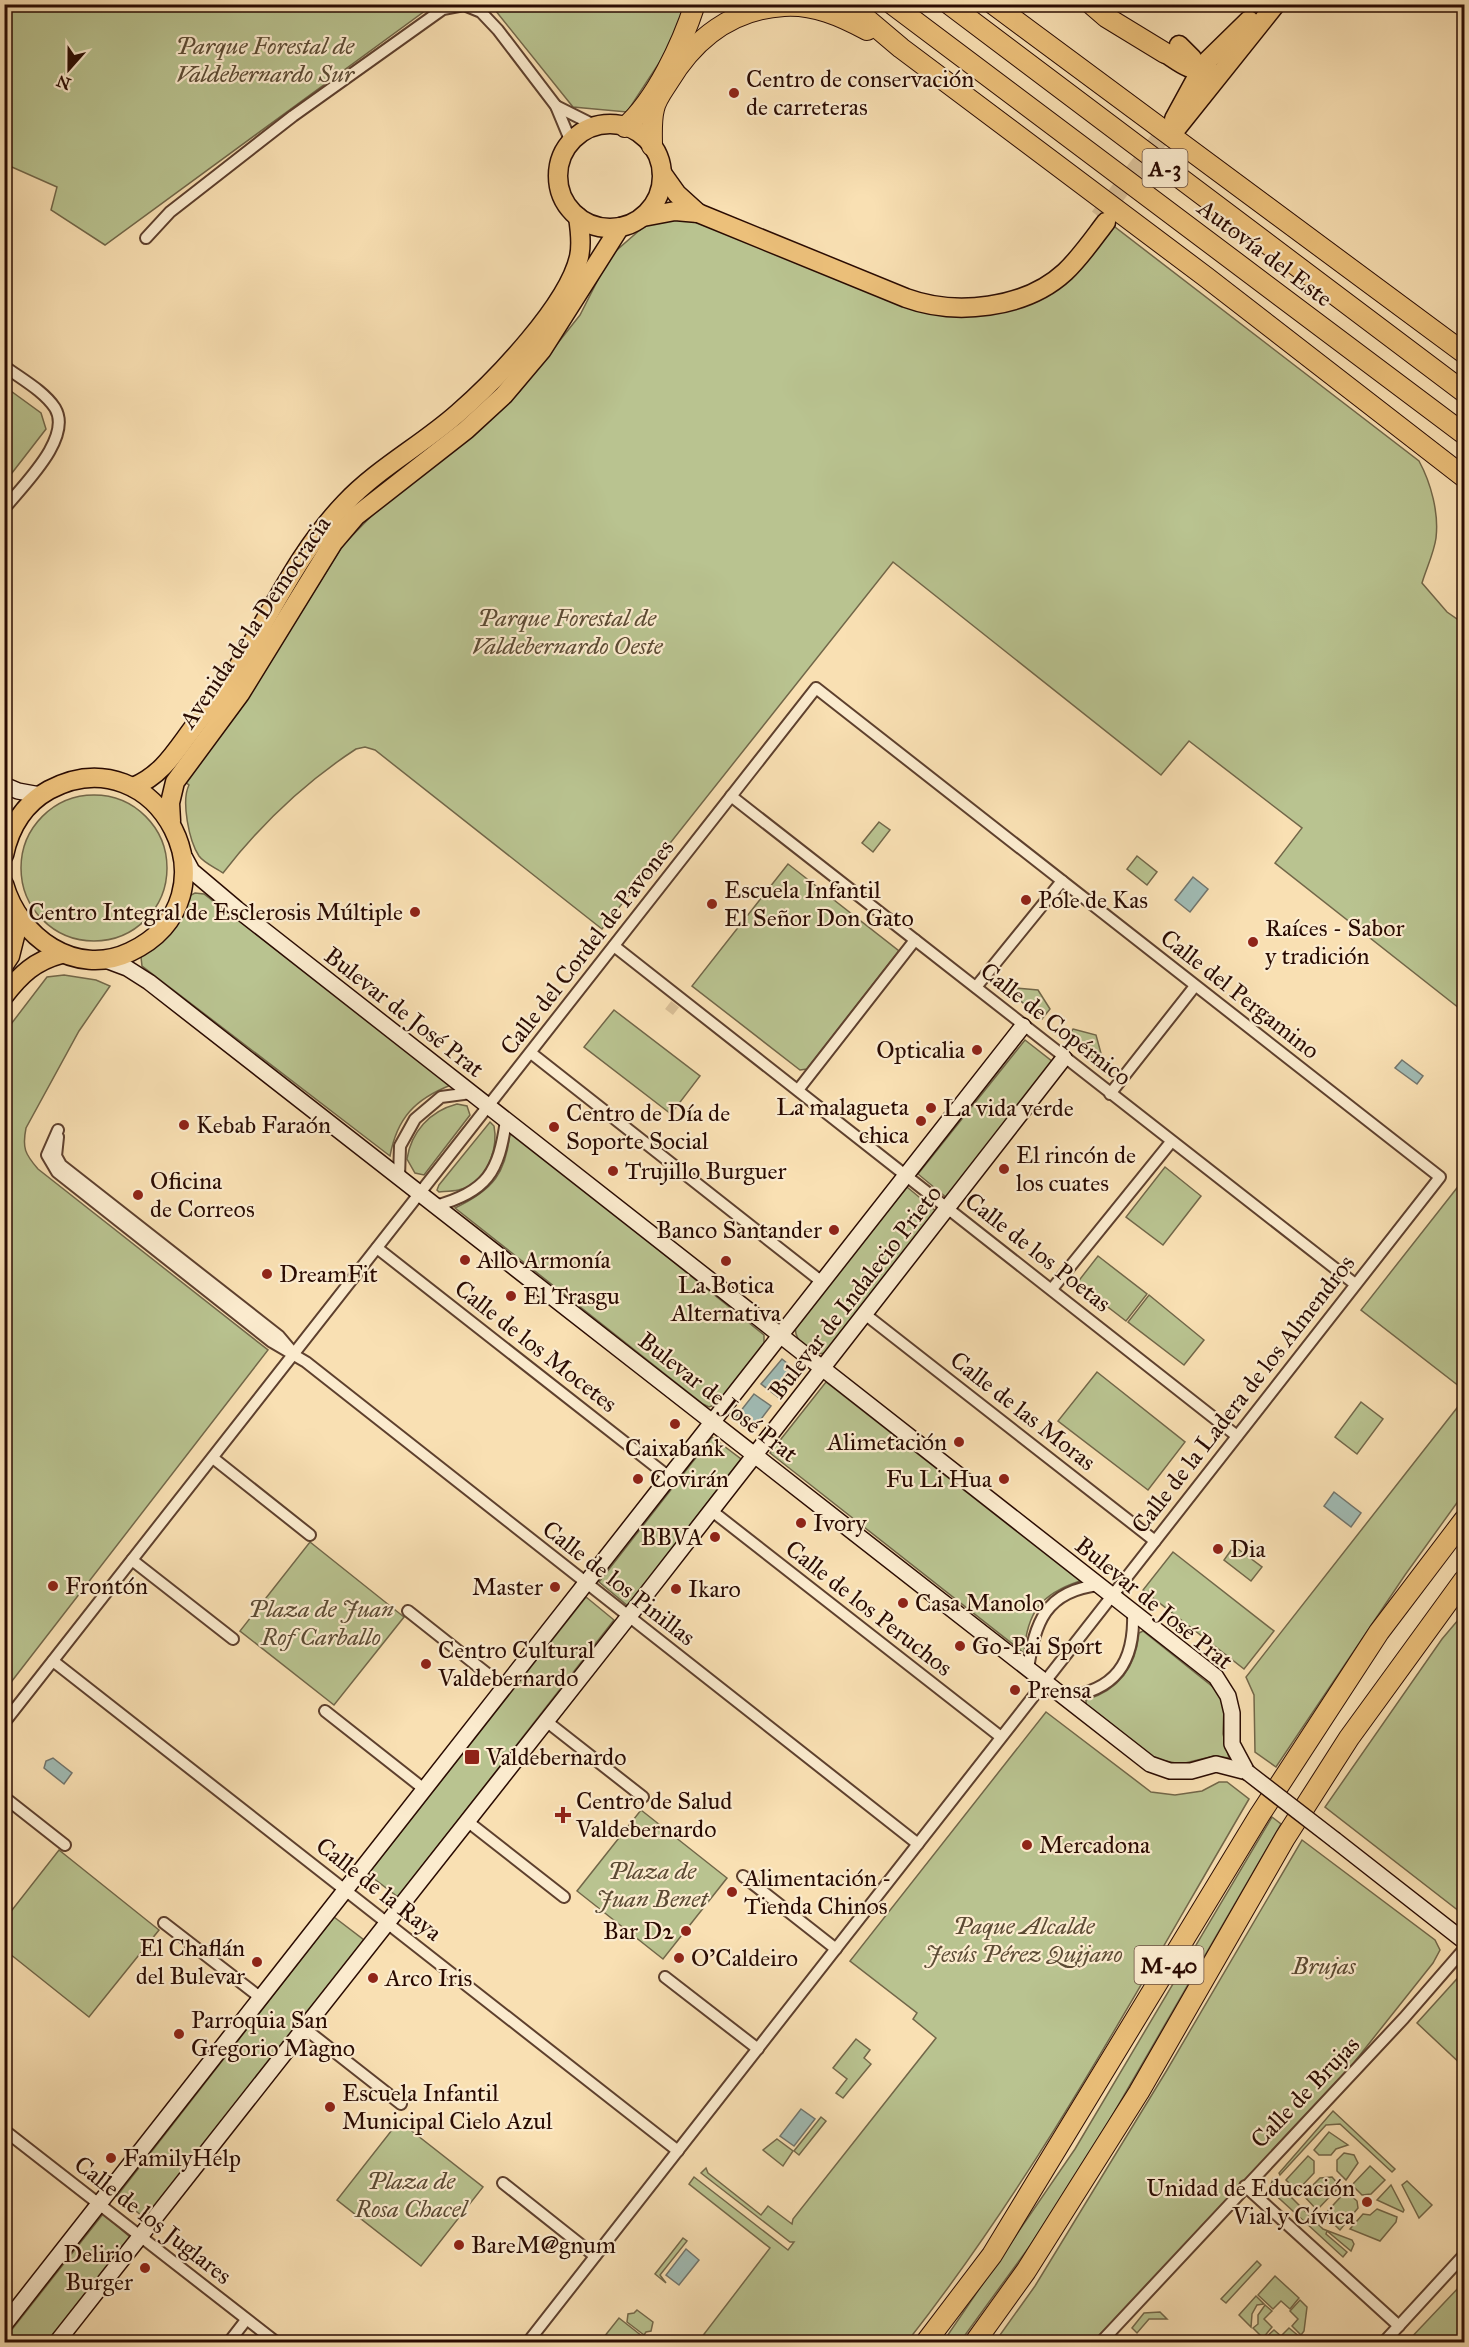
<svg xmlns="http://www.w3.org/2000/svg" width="1469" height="2347" font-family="'IM FELL Great Primer',serif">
<rect width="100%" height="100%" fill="#f9e0b3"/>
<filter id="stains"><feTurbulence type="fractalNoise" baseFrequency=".00333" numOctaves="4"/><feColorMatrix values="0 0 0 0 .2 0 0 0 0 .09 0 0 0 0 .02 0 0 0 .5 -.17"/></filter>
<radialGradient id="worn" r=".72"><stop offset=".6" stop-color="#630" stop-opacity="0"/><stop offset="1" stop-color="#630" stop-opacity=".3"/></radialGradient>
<g fill="#b9c390" stroke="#726749" stroke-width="1.5">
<path d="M4 5 5 4 433 5 105 245 51 210 57 187 5 164Z"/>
<path d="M491 5H688L663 57 627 112 573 107Z"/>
<path d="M685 217 906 306 1032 303 1111 224 1419 461C1431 483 1439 513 1436 538 1434 553 1426 569 1422 583L1447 612 1464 624V1012L1275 863 1302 828 1189 741 1161 775 893 562 602 929 375 750 365 747 356 749C304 783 261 824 223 873 216 868 204 863 199 856 189 841 181 801 189 785L185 782 239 711 343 545 386 501 460 446 519 392 580 315 610 256 649 222Z"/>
<path d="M4 386 41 413 46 429 5 482Z"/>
<circle cx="94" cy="868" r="73"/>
<path d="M879 822 890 830 873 852 862 843Z"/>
<path d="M1137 856 1157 872 1147 885 1127 869Z"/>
<path d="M788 864 899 951 807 1069 800 1070 692 986Z"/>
<path d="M195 893 204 894 451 1085C415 1099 397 1118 390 1156L142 966 141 957 189 896Z"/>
<path d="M64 975 96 980 110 986 79 1031 26 1128C22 1148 25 1154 38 1169L268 1350 5 1690V1032L47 977Z"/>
<path d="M1004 987 1038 990 1050 1009 1042 1019Z"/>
<path d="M614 1010 700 1076 671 1114 584 1047Z"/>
<path d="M1073 1029 1096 1035 1105 1068 1067 1038Z"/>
<path d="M1025 1040 1053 1062 947 1198 918 1174Z"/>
<path d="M457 1104 467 1106 470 1115 424 1175 415 1173 407 1159C411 1132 430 1111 457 1104Z"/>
<path d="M490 1122 494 1126C498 1146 489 1174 472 1185 462 1191 450 1191 439 1192L437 1190 439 1185Z"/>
<path d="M510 1130 764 1335V1347L720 1403 709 1407 703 1404 455 1208C493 1190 507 1173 510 1130Z"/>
<path d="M1165 1167 1201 1196 1163 1245 1126 1217Z"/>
<path d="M1464 1179V1390L1361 1310Z"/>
<path d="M907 1187 937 1212 826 1353C811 1356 792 1340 796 1324Z"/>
<path d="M1098 1256 1147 1294 1126 1321 1077 1283Z"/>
<path d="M1149 1295 1204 1340 1184 1365 1128 1322Z"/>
<path d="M1097 1372 1185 1442 1148 1490 1058 1421Z"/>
<path d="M826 1382 1080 1581C1041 1594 1027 1612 1024 1653L770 1453Z"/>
<path d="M1464 1399V1493L1405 1575 1276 1767 1255 1752 1254 1695 1246 1677Z"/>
<path d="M1361 1402 1383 1419 1357 1454 1335 1437Z"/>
<path d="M712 1437 741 1459 628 1606 599 1582Z"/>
<path d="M310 1542 404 1617 334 1705 240 1631Z"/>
<path d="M1234 1546 1262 1567 1251 1581 1224 1560Z"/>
<path d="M1173 1552 1274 1631 1244 1669 1143 1590Z"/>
<path d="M586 1597 614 1620 398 1897 368 1874Z"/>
<path d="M1464 1613V1915L1325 1807 1442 1639Z"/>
<path d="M1143 1631 1218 1691 1224 1706 1223 1734 1229 1758 1214 1756 1181 1764 1155 1759 1086 1705V1700C1119 1690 1136 1666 1139 1633Z"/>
<path d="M1046 1712 1151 1792 1175 1795 1202 1791 1219 1782H1227L1249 1799C1141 1983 1039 2174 907 2342H698L770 2248 689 2184 694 2177 788 2250 794 2242H790L701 2173 706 2168 708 2173 761 2215 768 2206 792 2224 793 2219 936 2038 913 2019 917 2013 850 1961Z"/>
<path d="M641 1810 727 1878 663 1959 577 1891Z"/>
<path d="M1272 1817 1281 1824 1097 2142 1032 2243 960 2342H943L1075 2149Z"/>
<path d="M1302 1840 1435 1940 1440 1950 1433 1963 1348 2070 1095 2342H995L1035 2286 1167 2070Z"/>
<path d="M59 1850 159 1930 89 2017 5 1950V1919Z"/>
<path d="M334 1917 364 1940 146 2219 117 2196Z"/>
<path d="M1464 1971V2067L1417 2023Z"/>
<path d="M856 2039 870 2050 864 2058 871 2064 843 2098 836 2093 847 2079 833 2068Z"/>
<path d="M1333 2111 1395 2169 1392 2172 1340 2124 1326 2125 1280 2175 1279 2173Z"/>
<path d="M821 2117 826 2121 799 2155 794 2151Z"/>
<path d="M399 2121 483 2187 421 2266 337 2200Z"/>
<path d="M1329 2132 1348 2145 1336 2149 1331 2155H1319L1314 2150Z"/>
<path d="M777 2139 793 2151 783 2166 763 2150Z"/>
<path d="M1344 2153 1354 2155 1358 2163 1346 2180 1337 2171V2160Z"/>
<path d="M1308 2156 1314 2161V2173L1297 2191 1286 2180Z"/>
<path d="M1370 2166 1385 2180 1371 2194 1362 2195 1352 2185Z"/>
<path d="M1332 2177 1340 2186 1317 2210 1303 2195 1320 2178Z"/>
<path d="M1273 2179 1323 2229 1352 2240 1354 2244 1351 2251 1327 2231 1326 2234 1347 2252 1343 2257 1269 2189Z"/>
<path d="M1407 2181 1432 2205 1419 2218 1402 2185Z"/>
<path d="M1391 2185 1404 2210 1403 2212 1377 2200Z"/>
<path d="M1346 2191 1357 2201 1358 2208 1340 2230 1324 2215Z"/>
<path d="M1377 2209 1397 2217 1396 2222 1380 2241 1350 2229 1363 2214 1370 2215Z"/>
<path d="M103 2214 130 2237 48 2342H22L6 2337Z"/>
<path d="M683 2238 687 2241 660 2275 666 2283 655 2274Z"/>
<path d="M1257 2261 1261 2265 1226 2303 1221 2299Z"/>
<path d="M1275 2276 1299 2298 1290 2309 1281 2301 1273 2309 1258 2295Z"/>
<path d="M1461 2285 1464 2288V2342H1407Z"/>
<path d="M1256 2296 1264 2304 1257 2305 1252 2314 1251 2327 1239 2315Z"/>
<path d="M1300 2300 1307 2307 1304 2331 1301 2335 1292 2326 1298 2319 1290 2311Z"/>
<path d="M1265 2305 1272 2311 1264 2319 1272 2327 1263 2338 1253 2328 1258 2324V2315Z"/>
<path d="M637 2310 653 2322 651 2331 646 2332 644 2335 627 2322 628 2314 634 2313Z"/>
<path d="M1160 2312 1167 2319H1149L1137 2333 1132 2328 1144 2313Z"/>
<path d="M619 2318 647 2340 645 2342H600Z"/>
<path d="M1289 2328 1306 2342H1268L1264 2339 1274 2330 1281 2336Z"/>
</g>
<g fill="#a0bbb4" stroke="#71756d" stroke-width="1.5">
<path d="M1193 877 1208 889 1190 912 1175 900Z"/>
<path d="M1402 1060 1423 1076 1417 1084 1395 1068Z"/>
<path d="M782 1359 798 1372 778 1397 761 1384Z"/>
<path d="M754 1394 771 1406 752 1431 735 1418Z"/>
<path d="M1334 1492 1361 1513 1351 1527 1324 1506Z"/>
<path d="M53 1758 72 1773 64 1784 44 1768 46 1761Z"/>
<path d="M801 2109 815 2119 794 2146 780 2136Z"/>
<path d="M686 2249 699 2260 679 2285 666 2275Z"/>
</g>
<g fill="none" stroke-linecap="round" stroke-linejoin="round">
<path stroke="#dac098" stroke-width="10" stroke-dasharray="10 5" stroke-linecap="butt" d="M669 1012 676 1003"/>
<path stroke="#dac098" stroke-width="18" stroke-dasharray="18 9" stroke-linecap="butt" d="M1099 217 1172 123"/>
<g stroke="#5e402e" stroke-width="14">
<g id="street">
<path d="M556 106 596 126"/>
<path d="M146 238 170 212 293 116 443 9 464 5 481 12 498 30 556 106 571 142"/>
<path d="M4 366C20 378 44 391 55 408 73 438 23 485 4 509"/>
<path d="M731 796 1355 1284"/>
<path d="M614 946 1237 1436"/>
<path d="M976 987 1062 881"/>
<path d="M531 1053 822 1282"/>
<path d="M798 1090 915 940"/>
<path d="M1110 1094 1195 986"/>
<path d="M58 1130 47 1155 57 1172 272 1342 306 1362 918 1844"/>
<path d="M58 1137 56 1156 61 1165 279 1336 290 1349"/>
<path d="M399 1177 400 1146 415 1119 441 1097 471 1093"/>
<path d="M435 1206C487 1192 499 1172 506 1120"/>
<path d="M377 1248 669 1477"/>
<path d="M1052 1289 1171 1142"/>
<path d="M866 1315 1155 1541"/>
<path d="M213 1458 310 1535"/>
<path d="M712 1511 1001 1737"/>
<path d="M132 1560 233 1639"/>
<path d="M408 1611 504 1687"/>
<path d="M53 1661 678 2151"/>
<path d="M1028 1669C1035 1623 1045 1591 1099 1585"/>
<path d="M1064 1697C1115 1691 1135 1663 1133 1612"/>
<path d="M325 1711 424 1789"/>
<path d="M546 1721 643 1797"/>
<path d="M4 1723 816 688 1440 1177 528 2342"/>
<path d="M4 1797 65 1845"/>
<path d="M467 1821 564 1897"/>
<path d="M743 1876 836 1949"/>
<path d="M164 1923 261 1998"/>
<path d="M665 1977 758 2049"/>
<path d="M304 2028 401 2104"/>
<path d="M4 2130 276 2342"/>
<path d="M503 2183 595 2256"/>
<path d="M1245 2186 1399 2326"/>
<path d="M229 2342 246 2320"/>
<path d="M1101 2342 1404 2018 1464 1949"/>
<path d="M1384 2342 1464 2255"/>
</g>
</g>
<g stroke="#2a0b02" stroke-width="18">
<g id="secondary">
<path d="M4 785 18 791 40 795"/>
<path d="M4 814 13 828"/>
<path d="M185 858 192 871 237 909 1216 1677 1228 1696 1232 1713V1744L1247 1772"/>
<path d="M103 959 127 968 149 982C484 1241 815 1505 1150 1764L1170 1771H1191L1216 1764 1247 1772"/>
<path d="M1335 1840 1464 1941"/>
<path d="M4 2325 1023 1026"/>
<path d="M57 2342 637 1606 1064 1058"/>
</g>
</g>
<g stroke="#2a0b02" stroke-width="21">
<g id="primary">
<path d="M1179 45 1192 58 1199 71"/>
<path d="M1165 53C1179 62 1191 73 1209 70"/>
<path d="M1174 119 1204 64 1249 20"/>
<circle cx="610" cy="176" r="52"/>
<path d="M1177 128 1276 4"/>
<path d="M662 173 677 194 698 213"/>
<path d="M643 217 675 211 698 213 906 298C955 316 1025 309 1065 272 1080 258 1093 239 1106 222"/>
<path d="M133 787C162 775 175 752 193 728 205 712 218 697 229 681 268 621 295 555 345 503 378 468 422 445 458 413 496 380 568 305 579 257 582 244 580 230 578 217"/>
<path d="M171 821 170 803 175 782 240 694 333 543 356 516 466 430 504 395 542 350 620 227"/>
<path d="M4 855C10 827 24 804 49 790 158 732 244 898 130 952 75 978 19 937 4 884"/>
<path d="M4 965 10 956 19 920"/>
<path d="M4 996C21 974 35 961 61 954"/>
</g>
</g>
<g stroke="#2a0b02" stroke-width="22">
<g id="highway">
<path d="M849 4 901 48 1206 277 1464 477"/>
<path d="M892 4 1464 434"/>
<path d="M949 4 1464 392"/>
<path d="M993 4 1464 353"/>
<path d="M1091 4 1106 17 1165 53"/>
<path d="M625 127C656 100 682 44 695 4"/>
<path d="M652 146C652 134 651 120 654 109 656 99 664 89 669 81 695 38 733 9 784 6 814 4 841 16 867 30"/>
<path d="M926 2342 992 2255 1259 1816 1379 1632 1464 1520"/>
<path d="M975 2342 1026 2271 1139 2092 1285 1838 1349 1738 1464 1580"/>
</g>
</g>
<use href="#street" stroke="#fbebce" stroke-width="10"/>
<use href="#secondary" stroke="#fbebce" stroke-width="15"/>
<use href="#primary" stroke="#ecc07a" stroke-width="18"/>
<use href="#highway" stroke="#ecc07a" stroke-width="20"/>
<g stroke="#2a0b02" stroke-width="18" stroke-linecap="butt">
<path id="secondary-bridge" d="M1247 1772 1335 1840"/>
</g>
<use href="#secondary-bridge" stroke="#fbebce" stroke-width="15"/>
</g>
<g fill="#8f2418" stroke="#fbebce" stroke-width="2">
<circle cx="734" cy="93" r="6"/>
<circle cx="1026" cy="900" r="6"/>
<circle cx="712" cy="904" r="6"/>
<circle cx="415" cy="912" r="6"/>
<circle cx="1253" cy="942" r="6"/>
<circle cx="977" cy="1050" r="6"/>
<circle cx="931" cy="1108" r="6"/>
<circle cx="921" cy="1121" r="6"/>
<circle cx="184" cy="1125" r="6"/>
<circle cx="554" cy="1127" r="6"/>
<circle cx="1004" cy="1169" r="6"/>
<circle cx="613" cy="1171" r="6"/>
<circle cx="138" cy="1195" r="6"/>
<circle cx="834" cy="1230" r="6"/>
<circle cx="465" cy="1260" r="6"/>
<circle cx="726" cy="1261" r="6"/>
<circle cx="267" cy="1274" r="6"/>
<circle cx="511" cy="1296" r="6"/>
<circle cx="675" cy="1424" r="6"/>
<circle cx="959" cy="1442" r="6"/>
<circle cx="638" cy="1479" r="6"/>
<circle cx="1004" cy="1479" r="6"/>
<circle cx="801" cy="1523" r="6"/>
<circle cx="715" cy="1537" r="6"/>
<circle cx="1218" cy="1549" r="6"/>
<circle cx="53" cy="1586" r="6"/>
<circle cx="555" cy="1587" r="6"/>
<circle cx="676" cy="1589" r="6"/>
<circle cx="903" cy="1603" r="6"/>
<circle cx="960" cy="1646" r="6"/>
<circle cx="426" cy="1664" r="6"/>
<circle cx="1015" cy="1690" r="6"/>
<rect x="464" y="1749" width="16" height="16" rx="3"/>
<path d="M560 1806h6v6h6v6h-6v6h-6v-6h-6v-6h6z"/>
<circle cx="1027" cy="1845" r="6"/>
<circle cx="732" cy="1892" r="6"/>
<circle cx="686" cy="1931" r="6"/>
<circle cx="679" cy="1958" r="6"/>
<circle cx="257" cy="1962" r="6"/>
<circle cx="373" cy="1978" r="6"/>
<circle cx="179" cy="2034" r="6"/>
<circle cx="330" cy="2107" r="6"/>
<circle cx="111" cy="2158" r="6"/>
<circle cx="1367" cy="2202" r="6"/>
<circle cx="459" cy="2245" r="6"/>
<circle cx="145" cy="2268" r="6"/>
</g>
<g text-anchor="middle" stroke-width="4.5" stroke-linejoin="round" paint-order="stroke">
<g fill="#fbebce" stroke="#694e3f" stroke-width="1.5">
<rect x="1142.5" y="149" width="45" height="38" rx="4.5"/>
<rect x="1134.5" y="1946" width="69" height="38" rx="4.5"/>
</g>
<g font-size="22" font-weight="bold" fill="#2a0b02">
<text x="1165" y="176">A-3</text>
<text x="1169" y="1973">M-40</text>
</g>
<g font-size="24" font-style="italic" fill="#5c4b34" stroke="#fbebce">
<text x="265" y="54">Parque Forestal de<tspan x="265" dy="28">Valdebernardo Sur</tspan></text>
<text x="567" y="626">Parque Forestal de<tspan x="567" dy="28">Valdebernardo Oeste</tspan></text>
<text x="321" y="1617">Plaza de Juan<tspan x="321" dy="28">Rof Carballo</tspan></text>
<text x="652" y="1879">Plaza de<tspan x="652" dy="28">Juan Benet</tspan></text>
<text x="1024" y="1934">Paque Alcalde<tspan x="1024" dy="28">Jesús Pérez Quijano</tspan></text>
<text x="1324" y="1974">Brujas</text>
<text x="411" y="2189">Plaza de<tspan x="411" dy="28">Rosa Chacel</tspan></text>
</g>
<g font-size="24" fill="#2a0b02" stroke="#fbebce" text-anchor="start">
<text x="746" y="87">Centro de conservación<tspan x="746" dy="28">de carreteras</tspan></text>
<text x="724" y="898">Escuela Infantil<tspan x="724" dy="28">El Señor Don Gato</tspan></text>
<text x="1038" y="908">Pole de Kas</text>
<text x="403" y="920" text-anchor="end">Centro Integral de Esclerosis Múltiple</text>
<text x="1265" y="936">Raíces - Sabor<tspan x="1265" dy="28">y tradición</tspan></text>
<text x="965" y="1058" text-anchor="end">Opticalia</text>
<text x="909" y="1115" text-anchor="end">La malagueta<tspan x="909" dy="28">chica</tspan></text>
<text x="943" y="1116">La vida verde</text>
<text x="566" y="1121">Centro de Día de<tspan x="566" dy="28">Soporte Social</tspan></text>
<text x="196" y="1133">Kebab Faraón</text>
<text x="1016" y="1163">El rincón de<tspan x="1016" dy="28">los cuates</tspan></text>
<text x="625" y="1179">Trujillo Burguer</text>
<text x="150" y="1189">Oficina<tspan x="150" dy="28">de Correos</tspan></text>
<text x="822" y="1238" text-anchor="end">Banco Santander</text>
<text x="477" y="1268">Allo Armonía</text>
<text x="279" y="1282">DreamFit</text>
<text x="726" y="1293" text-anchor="middle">La Botica<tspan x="726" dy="28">Alternativa</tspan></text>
<text x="523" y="1304">El Trasgu</text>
<text x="947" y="1450" text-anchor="end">Alimetación</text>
<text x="675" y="1456" text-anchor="middle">Caixabank</text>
<text x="650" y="1487">Covirán</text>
<text x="992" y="1487" text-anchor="end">Fu Li Hua</text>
<text x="813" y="1531">Ivory</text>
<text x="703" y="1545" text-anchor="end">BBVA</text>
<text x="1230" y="1557">Dia</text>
<text x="65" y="1594">Frontón</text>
<text x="543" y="1595" text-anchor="end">Master</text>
<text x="688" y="1597">Ikaro</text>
<text x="915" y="1611">Casa Manolo</text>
<text x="972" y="1654">Go-Pai Sport</text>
<text x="438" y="1658">Centro Cultural<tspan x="438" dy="28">Valdebernardo</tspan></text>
<text x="1027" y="1698">Prensa</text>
<text x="486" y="1765">Valdebernardo</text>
<text x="576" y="1809">Centro de Salud<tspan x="576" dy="28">Valdebernardo</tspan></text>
<text x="1039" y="1853">Mercadona</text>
<text x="744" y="1886">Alimentación -<tspan x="744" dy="28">Tienda Chinos</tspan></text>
<text x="674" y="1939" text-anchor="end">Bar D2</text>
<text x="245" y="1956" text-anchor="end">El Chaflán<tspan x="245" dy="28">del Bulevar</tspan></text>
<text x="691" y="1966">O'Caldeiro</text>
<text x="385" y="1986">Arco Iris</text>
<text x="191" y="2028">Parroquia San<tspan x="191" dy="28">Gregorio Magno</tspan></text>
<text x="342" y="2101">Escuela Infantil<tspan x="342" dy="28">Municipal Cielo Azul</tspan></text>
<text x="123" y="2166">FamilyHelp</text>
<text x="1355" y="2196" text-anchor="end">Unidad de Educación<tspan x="1355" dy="28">Vial y Cívica</tspan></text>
<text x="471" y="2253">BareM@gnum</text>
<text x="133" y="2262" text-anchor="end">Delirio<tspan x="133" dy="28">Burger</tspan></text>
</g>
<g font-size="24" fill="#2a0b02" stroke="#fbebce">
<text transform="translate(1265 253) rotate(37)" y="8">Autovía del Este</text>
<text transform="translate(255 622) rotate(-56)" y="8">Avenida de la Democracia</text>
<text transform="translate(587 947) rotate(-52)" y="8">Calle del Cordel de Pavones</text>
<text transform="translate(1240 994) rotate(38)" y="8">Calle del Pergamino</text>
<text transform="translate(404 1012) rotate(38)" y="8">Bulevar de José Prat</text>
<text transform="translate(1056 1024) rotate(38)" y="8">Calle de Copérnico</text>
<text transform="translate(1038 1252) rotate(38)" y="8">Calle de los Poetas</text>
<text transform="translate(855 1292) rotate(-52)" y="8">Bulevar de Indalecio Prieto</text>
<text transform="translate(536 1346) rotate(38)" y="8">Calle de los Mocetes</text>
<text transform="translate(1243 1394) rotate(-52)" y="8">Calle de la Ladera de los Almendros</text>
<text transform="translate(718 1397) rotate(38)" y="8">Bulevar de José Prat</text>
<text transform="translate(1023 1411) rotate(38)" y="8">Calle de las Moras</text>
<text transform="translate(619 1583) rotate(38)" y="8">Calle de los Pinillas</text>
<text transform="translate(1154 1603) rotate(39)" y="8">Bulevar de José Prat</text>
<text transform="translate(869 1608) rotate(38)" y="8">Calle de los Peruchos</text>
<text transform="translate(379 1889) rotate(38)" y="8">Calle de la Raya</text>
<text transform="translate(1305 2092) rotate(-46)" y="8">Calle de Brujas</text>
<text transform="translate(153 2220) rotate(38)" y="8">Calle de los Juglares</text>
</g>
</g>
<rect width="1469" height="2347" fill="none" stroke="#f9e0b3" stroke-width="24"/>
<rect x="6" y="6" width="1457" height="2335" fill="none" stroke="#2a0b02" stroke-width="3"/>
<rect x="12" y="12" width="1445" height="2323" fill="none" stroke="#2a0b02" stroke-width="1.5"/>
<g transform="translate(69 69) rotate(201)" stroke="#fbebce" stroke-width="4.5" paint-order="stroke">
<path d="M0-4.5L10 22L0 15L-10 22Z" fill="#2a0b02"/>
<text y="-9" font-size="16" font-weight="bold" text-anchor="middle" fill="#2a0b02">N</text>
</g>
<rect width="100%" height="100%" filter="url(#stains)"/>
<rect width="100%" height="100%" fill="url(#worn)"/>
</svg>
